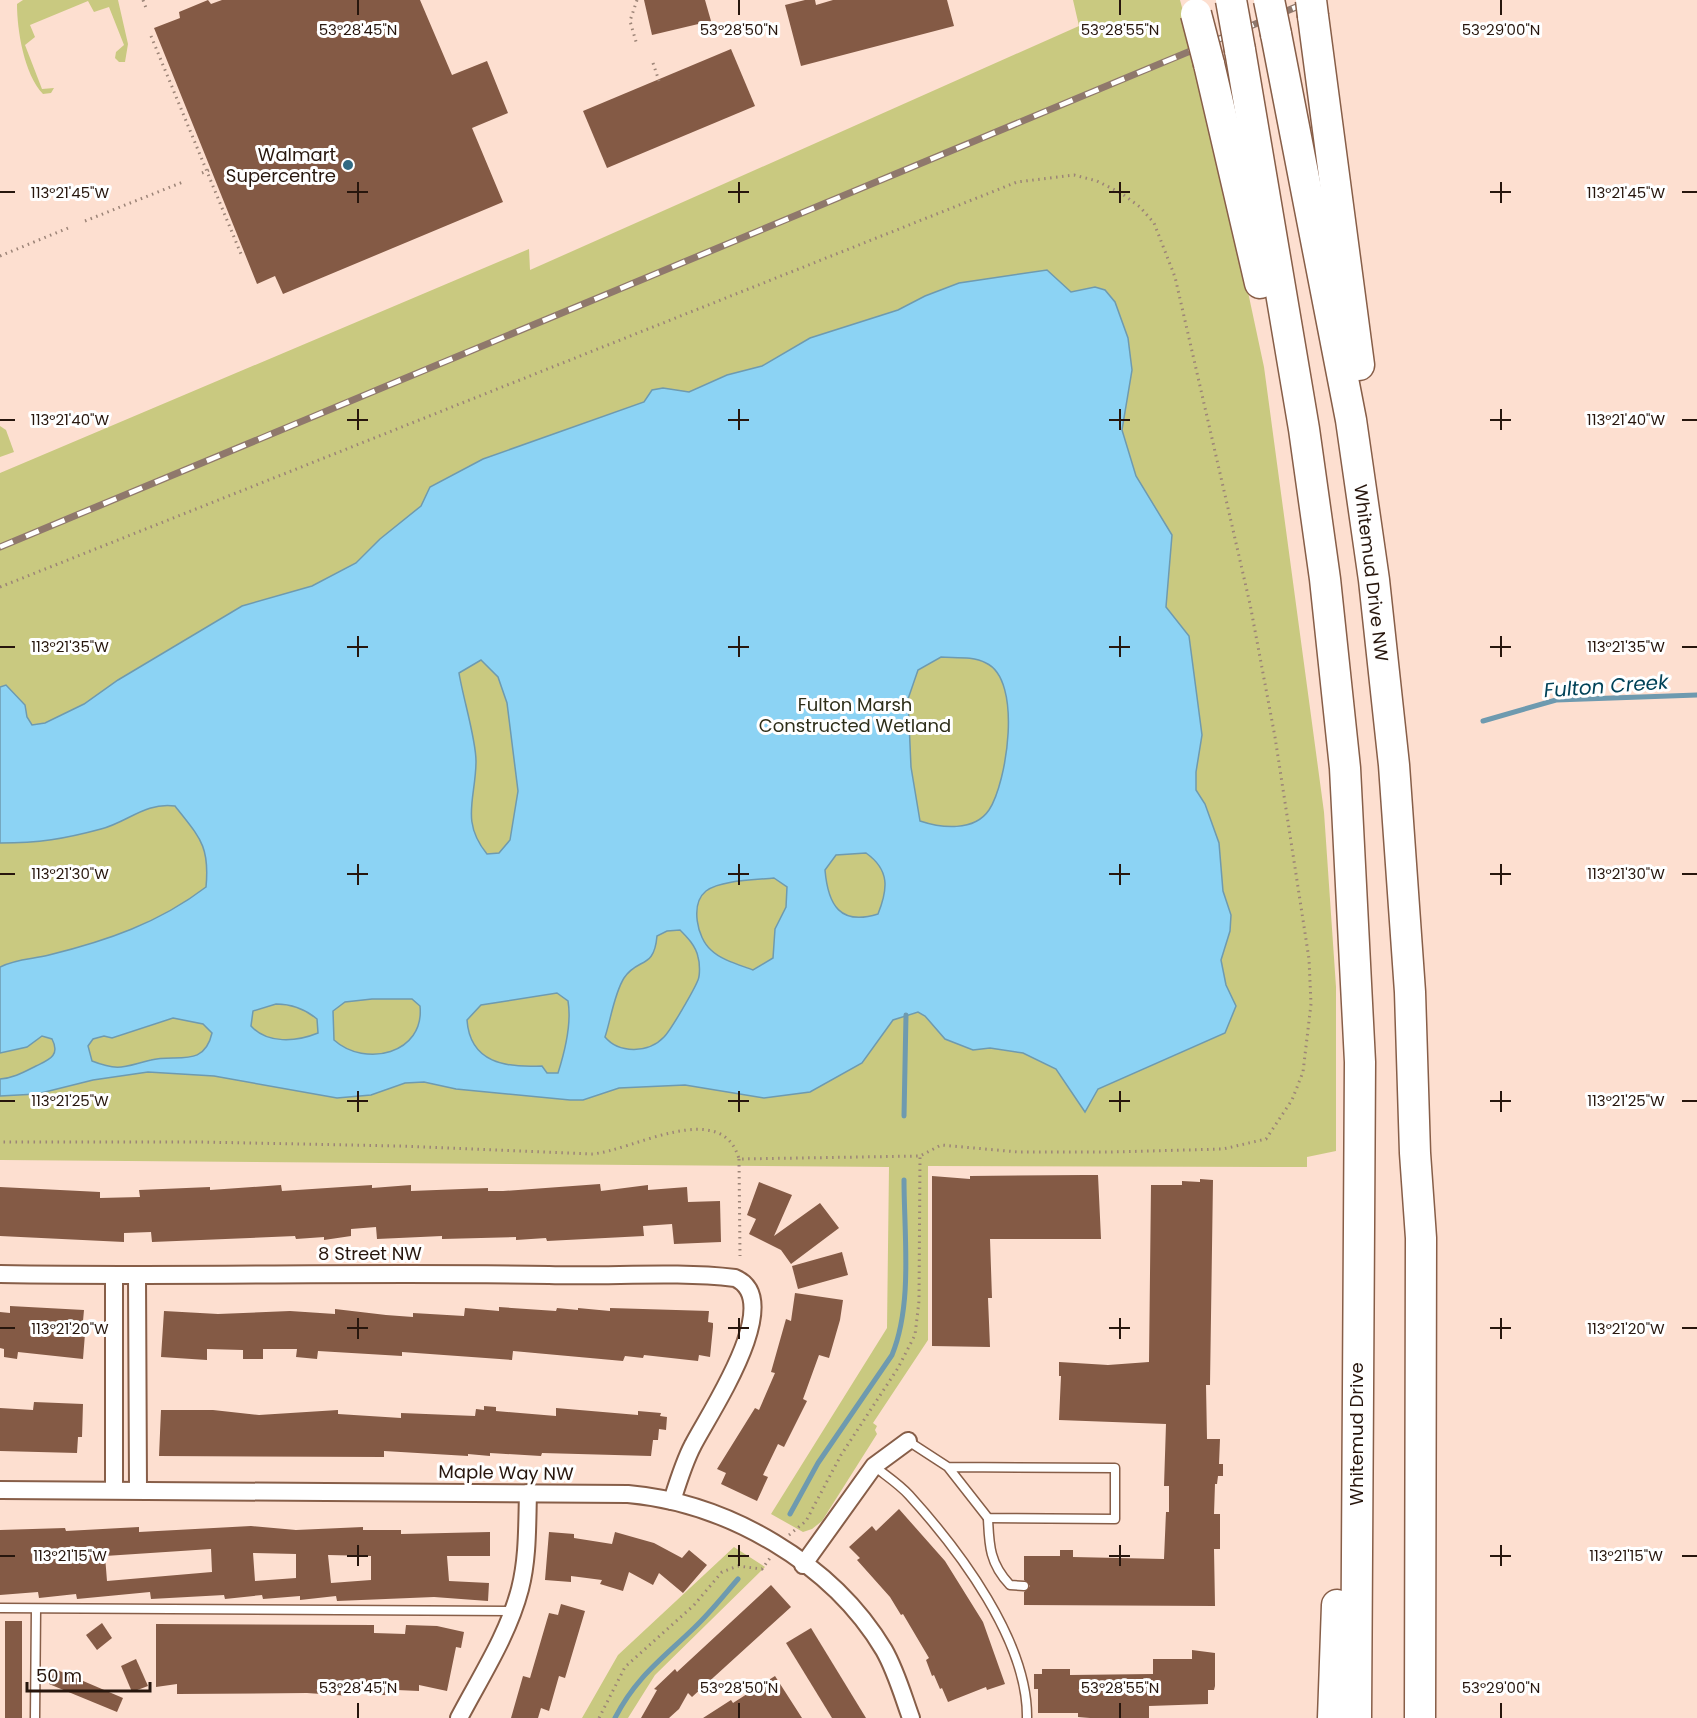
<svg xmlns="http://www.w3.org/2000/svg" width="1697" height="1718" font-family="Poppins,sans-serif">
<rect width="100%" height="100%" fill="#fddfd0"/>
<g fill="#c9c980">
<path d="M23 0H118L128 44 125 62H119L115 58 116 52 124 45 109 7 94 12 88 1 30 25 35 37 25 45 42 89 54 88 51 93 43 94C24 74 17 30 17 4Z"/>
<path d="M1073 0H1180L1209 109 1264 367 1324 812 1336 987V1151L1307 1157V1167L928 1166V1340L873 1423 877 1426 875 1430 877 1434 822 1521 812 1529 803 1532 771 1514 887 1328 889 1167 0 1160V473L529 249 530 270 1079 26Z"/>
<path d="M0 426 6 430 14 452 0 457Z"/>
<path d="M734 1547 765 1567 655 1675 628 1718H582L618 1655Z"/>
</g>
<path fill="#8cd3f4" stroke="#6e9aaf" stroke-width="1.5" fill-rule="evenodd" d="M1047 270 1071 292 1095 287 1105 290 1115 302 1128 338 1132 370 1122 430 1136 476 1172 535 1166 607 1189 636 1202 735 1196 772V790L1205 804 1219 843 1223 891 1231 915 1230 931 1221 960 1226 985 1236 1006 1225 1033 1098 1089 1085 1112 1056 1069 1023 1053 990 1048 973 1050 945 1039 925 1016 918 1012 893 1020 862 1063 810 1092 764 1098 685 1085 619 1088 583 1100H570L456 1089 424 1082 405 1083 371 1095 337 1098 214 1076 148 1072 93 1080 37 1094 0 1096V1079C14 1078 24 1072 36 1066 48 1060 61 1056 52 1039L42 1036 27 1047 0 1053V967C15 959 33 959 49 955 106 941 159 923 206 887 210 845 199 837 175 806 145 802 128 822 101 829 64 839 39 843 0 843V687L6 685 25 705 27 717 32 725 45 723 84 704 118 680 242 606 312 586 356 563 380 539 421 506 430 487 483 459 644 402 652 390 663 388 689 392 727 375 762 366 810 338 898 310 925 296 959 283ZM941 657C955 658 973 656 986 663 1023 680 1007 783 989 810 974 832 941 828 920 821L911 767 908 699 918 670ZM481 660 498 677 507 703 518 791 510 840 499 853 487 854C460 821 476 798 476 761 476 739 463 698 459 673ZM866 853C890 870 888 889 878 914 840 926 828 905 825 870L836 855ZM774 878 787 887 786 907 775 929 773 958 753 970C740 965 721 960 711 950 697 938 690 904 706 891 721 880 756 880 774 878ZM680 930C687 937 696 946 698 957 700 963 700 975 698 980 694 990 671 1030 664 1037 649 1053 619 1054 605 1037 611 1019 614 994 624 978 638 957 654 970 657 936L667 931ZM557 993 568 1001C572 1024 565 1051 558 1073H547L542 1066C506 1068 470 1063 467 1020L481 1005ZM372 999H412L420 1006C425 1054 365 1068 334 1040L333 1011 345 1002ZM276 1004C292 1004 305 1009 317 1019L318 1033C296 1042 267 1044 251 1026L253 1011ZM173 1018 203 1024 212 1033C204 1069 175 1053 151 1060 125 1066 120 1072 92 1061L88 1046 93 1039 104 1036 112 1038Z"/>
<g fill="none" stroke-linecap="round" stroke-linejoin="round">
<g stroke="#6e9aaf" stroke-width="5">
<path d="M1483 721 1556 700 1697 695"/>
<path d="M904 1116 906 1015"/>
<path d="M790 1514 818 1463 892 1355C913 1304 904 1235 904 1180"/>
<path d="M615 1718C636 1677 662 1659 694 1628 710 1613 724 1595 738 1579"/>
</g>
</g>
<g fill="#845a45" fill-rule="evenodd">
<path d="M208 0 211 4 222 0H420L452 75 487 61 508 113 472 128 503 202 283 294 275 276 257 284 154 28 180 18 179 12Z"/>
<path d="M644 0H705L711 21 652 35Z"/>
<path d="M805 0H815L816 5 833 0H947L954 26 801 66 785 5Z"/>
<path d="M731 49 755 106 607 168 583 111Z"/>
<path d="M1085 1175H1098L1101 1239H990L992 1298H988L990 1347 932 1346V1176L970 1179V1176Z"/>
<path d="M1200 1179 1213 1180 1210 1385H1206L1207 1439H1220L1219 1464H1223V1476H1218L1217 1484H1215L1214 1514H1220V1549H1214L1215 1606 1024 1605V1592L1030 1586 1024 1580V1556H1060V1550H1073V1557L1164 1559 1166 1512H1169V1486H1164L1166 1424 1059 1420 1061 1376H1059V1362L1108 1365 1149 1362 1151 1185H1182V1181L1200 1182Z"/>
<path d="M759 1182 792 1195 774 1236 820 1203 839 1228 791 1264 781 1250 749 1234 756 1219 747 1215Z"/>
<path d="M600 1184 601 1191 648 1185V1190L687 1187 688 1202 720 1201 721 1242 674 1244 672 1224 643 1226 644 1236 547 1241 546 1238 516 1240V1237L442 1239V1236L377 1239 376 1227 351 1229V1236L324 1240V1237L296 1239 295 1236 152 1242 151 1232 124 1233V1242L0 1236V1187L100 1192V1198L140 1197 139 1190 210 1187V1190L281 1185 282 1191 372 1185V1188L411 1185V1191L488 1188V1191H503Z"/>
<path d="M842 1252 848 1275 798 1289 792 1266Z"/>
<path d="M795 1293 843 1300 840 1320 829 1358 819 1355 803 1399 807 1401 784 1447 778 1444 763 1475 768 1477 757 1501 721 1484 726 1473 717 1469 755 1408 759 1410 775 1373 771 1372 786 1319 791 1321Z"/>
<path d="M10 1306 84 1310 83 1321H86L83 1359 18 1352 17 1359 4 1357V1349L0 1348V1312L10 1313Z"/>
<path d="M499 1307 556 1311 557 1308 578 1310V1308L610 1311V1308L709 1311 708 1322 713 1323V1327L710 1357 699 1355 698 1361 644 1355 643 1358 625 1356 623 1361 513 1351 512 1360 402 1352V1356L318 1351 317 1359 296 1357 297 1349H263V1359H243V1350L207 1349V1360L161 1357 164 1311 218 1314 290 1311 335 1314V1309L386 1315 413 1317V1313L464 1316 465 1308 499 1311Z"/>
<path d="M34 1402 83 1404 82 1437H78L77 1453 0 1451V1408L33 1410Z"/>
<path d="M484 1406 496 1407V1411L556 1416V1408L638 1415V1411L661 1413 660 1416 667 1417 666 1430 659 1429 658 1440H653L651 1456 542 1453 541 1456 490 1453V1456L468 1454V1456L384 1451V1457L159 1456 161 1410H213L259 1415 338 1410V1414L401 1418V1413L475 1416 476 1409 484 1410Z"/>
<path d="M899 1509 945 1561 983 1622 1005 1684 987 1690 986 1687 948 1702 942 1688 940 1689 934 1675 932 1676 926 1660 929 1658 903 1614 901 1615 890 1597 857 1560 860 1558 849 1547 872 1526 876 1531Z"/>
<path d="M251 1526 296 1530 363 1527V1530H401V1534L490 1532V1556H447L449 1581 489 1583 488 1601 434 1597 337 1601 336 1596 300 1600V1596L263 1599 262 1595 225 1599 224 1595 151 1599 150 1592 77 1599 76 1594 39 1598 38 1592 0 1595V1530L65 1528 66 1531 139 1527V1532ZM211 1549 212 1572 107 1581 105 1556ZM253 1553 296 1554V1578L255 1581ZM328 1555 371 1556V1580L331 1583Z"/>
<path d="M549 1532 574 1534V1538L612 1544 615 1532 654 1543 682 1558 689 1550 707 1565 683 1593 659 1573 653 1585 629 1572 623 1591 600 1584 602 1580 571 1576V1582L545 1580Z"/>
<path d="M771 1585 791 1607 692 1697 688 1693 679 1709 669 1718H641L657 1690 654 1689 675 1669 677 1672Z"/>
<path d="M561 1604 585 1611 565 1678 559 1676 549 1711 541 1708 538 1718H511L523 1676 530 1678 549 1613 558 1615Z"/>
<rect x="5" y="1621" width="17" height="97"/>
<path d="M102 1623 112 1638 97 1650 86 1635Z"/>
<path d="M156 1624 374 1625V1633L405 1634 406 1625 437 1626 464 1632 461 1648 456 1647 447 1691 419 1685V1691L397 1690V1695H379V1691L351 1692V1696L307 1693 177 1694V1684L156 1687Z"/>
<path d="M811 1628 866 1718H832L786 1643Z"/>
<path d="M1192 1650 1215 1653V1686L1214 1690H1208V1704L1149 1706V1718H1090L1078 1717V1713H1038V1689H1034V1674H1042V1669H1070V1675L1153 1674V1659H1192Z"/>
<path d="M136 1659 148 1686 132 1692 121 1666Z"/>
<path d="M55 1669 123 1698 117 1712 49 1684Z"/>
<path d="M775 1676 802 1718H703L731 1700 733 1703Z"/>
</g>
<g fill="none" stroke-linecap="round" stroke-linejoin="round">
<g stroke="#875e48" stroke-width="11">
<g id="lane">
<path d="M908 1441 948 1467 1115 1468V1519L988 1518 948 1467"/>
<path d="M874 1466C885 1475 899 1484 909 1495 959 1550 1028 1641 1027 1718"/>
<path d="M988 1518C989 1546 990 1564 1010 1585L1024 1586"/>
<path d="M0 1608 513 1611"/>
<path d="M35 1718 36 1609"/>
</g>
</g>
<g stroke="#875e48" stroke-width="20">
<g id="street">
<path d="M0 1274C183 1277 366 1272 549 1275 611 1277 673 1271 735 1278 787 1300 708 1415 693 1445 684 1462 678 1482 672 1501"/>
<path d="M114 1276V1489"/>
<path d="M137 1276 138 1489"/>
<path d="M0 1490 628 1494C728 1503 832 1563 884 1650 896 1671 903 1696 911 1718"/>
<path d="M803 1565 874 1466 908 1441"/>
<path d="M459 1718C481 1676 508 1635 520 1589 528 1558 527 1525 528 1493"/>
</g>
</g>
<g stroke="#875e48" stroke-width="33">
<g id="highway">
<path d="M1313 16 1359 365"/>
<path d="M1276 34 1351 420 1374 580 1394 765 1410 992 1415 1153 1421 1238 1420 1718"/>
<path d="M1240 50 1304 429 1325 579 1345 768 1360 1062 1356 1718"/>
<path d="M1209 64 1260 283"/>
<path d="M1333 1718 1337 1605"/>
</g>
</g>
<g stroke="#9c8477" stroke-width="3" stroke-dasharray="1.5 4.5" stroke-linecap="butt">
<path d="M143 0 146 8"/>
<path d="M637 0 630 21 637 45"/>
<path d="M151 36 241 254 244 253"/>
<path d="M653 63 659 81"/>
<path d="M202 173 209 170"/>
<path d="M85 221 183 182"/>
<path d="M0 256 68 228"/>
<path d="M0 587 1017 182 1074 175 1097 181 1121 193 1140 207 1154 223 1175 277 1250 604 1275 737 1309 959 1311 1004 1303 1072 1292 1100 1266 1139 1223 1149 1112 1152H1018L941 1145 920 1156 739 1159C722 1097 632 1151 592 1154L398 1146 201 1142H0"/>
<path d="M739 1159 740 1256"/>
<path d="M789 1535 806 1521 841 1455 898 1368 915 1335 919 1301 920 1156"/>
<path d="M599 1718 625 1667 694 1605 722 1572 738 1566 762 1569 770 1558"/>
</g>
<use href="#lane" stroke="#fff" stroke-width="8"/>
<use href="#street" stroke="#fff" stroke-width="16"/>
<use href="#highway" stroke="#fff" stroke-width="30"/>
<g stroke="#8f786c" stroke-width="7">
<path id="rail" d="M0 547 1313 0"/>
</g>
<use href="#rail" stroke="#fff" stroke-width="4.5" stroke-dasharray="14" stroke-linecap="butt"/>
<g stroke="#875e48" stroke-width="33" stroke-linecap="butt">
<g id="highway-bridge">
<path d="M1231 0 1240 50"/>
<path d="M1269 0 1276 34"/>
<path d="M1311 0 1313 16"/>
<path d="M1196 14 1209 64"/>
</g>
</g>
<use href="#highway-bridge" stroke="#fff" stroke-width="30"/>
</g>
<path fill="none" stroke="#27160d" stroke-width="2" d="M358 0V15M739 0V15M1120 0V15M1501 0V15M358 182V203M739 182V203M1120 182V203M1501 182V203M0 192H15M347 192H368M728 192H749M1109 192H1130M1490 192H1511M1682 192H1697M358 409V430M739 409V430M1120 409V430M1501 409V430M0 420H15M347 420H368M728 420H749M1109 420H1130M1490 420H1511M1682 420H1697M358 636V657M739 636V657M1120 636V657M1501 636V657M0 647H15M347 647H368M728 647H749M1109 647H1130M1490 647H1511M1682 647H1697M358 864V885M739 864V885M1120 864V885M1501 864V885M0 874H15M347 874H368M728 874H749M1109 874H1130M1490 874H1511M1682 874H1697M358 1091V1112M739 1091V1112M1120 1091V1112M1501 1091V1112M0 1101H15M347 1101H368M728 1101H749M1109 1101H1130M1490 1101H1511M1682 1101H1697M358 1318V1339M739 1318V1339M1120 1318V1339M1501 1318V1339M0 1328H15M347 1328H368M728 1328H749M1109 1328H1130M1490 1328H1511M1682 1328H1697M358 1545V1566M739 1545V1566M1120 1545V1566M1501 1545V1566M0 1556H15M347 1556H368M728 1556H749M1109 1556H1130M1490 1556H1511M1682 1556H1697M358 1703V1718M739 1703V1718M1120 1703V1718M1501 1703V1718"/>
<circle fill="#306a83" stroke="#fff" stroke-width="2" cx="348" cy="165" r="6"/>
<g text-anchor="middle" stroke-width="6" stroke-linejoin="round" paint-order="stroke">
<g font-size="18" fill="#27160d" stroke="#fff" text-anchor="end">
<text x="336" y="161">Walmart<tspan x="336" dy="21">Supercentre</tspan></text>
</g>
<g font-size="18" fill="#27160d" stroke="#fff">
<text transform="translate(1371 573) rotate(83)" y="6">Whitemud Drive NW</text>
<text x="370" y="1260">8 Street NW</text>
<text transform="translate(1357 1434) rotate(-90)" y="6">Whitemud Drive</text>
<text transform="translate(506 1473) rotate(1)" y="6">Maple Way NW</text>
</g>
<g font-size="18" fill="#2e2e19" stroke="#fff">
<text x="855" y="711">Fulton Marsh<tspan x="855" dy="21">Constructed Wetland</tspan></text>
</g>
<g font-size="20" font-style="italic" fill="#014258" stroke="#fff">
<text transform="translate(1606 686) rotate(-4)" y="7">Fulton Creek</text>
</g>
</g>
<g font-size="15" text-anchor="middle" fill="#27160d" stroke="#fff" stroke-width="6" stroke-linejoin="round" paint-order="stroke">
<text x="358" y="35">53°28'45"N</text>
<text x="739" y="35">53°28'50"N</text>
<text x="1120" y="35">53°28'55"N</text>
<text x="1501" y="35">53°29'00"N</text>
<text x="1626" y="198">113°21'45"W</text>
<text x="70" y="198">113°21'45"W</text>
<text x="1626" y="425">113°21'40"W</text>
<text x="70" y="425">113°21'40"W</text>
<text x="1626" y="652">113°21'35"W</text>
<text x="70" y="652">113°21'35"W</text>
<text x="1626" y="879">113°21'30"W</text>
<text x="70" y="879">113°21'30"W</text>
<text x="1626" y="1106">113°21'25"W</text>
<text x="70" y="1106">113°21'25"W</text>
<text x="1626" y="1334">113°21'20"W</text>
<text x="70" y="1334">113°21'20"W</text>
<text x="70" y="1561">113°21'15"W</text>
<text x="1626" y="1561">113°21'15"W</text>
<text x="358" y="1693">53°28'45"N</text>
<text x="739" y="1693">53°28'50"N</text>
<text x="1120" y="1693">53°28'55"N</text>
<text x="1501" y="1693">53°29'00"N</text>
</g>
<path d="M27 1682v9h123v-9" fill="none" stroke="#27160d" stroke-width="3"/>
<text x="36" y="1682" font-size="18" fill="#27160d" stroke="#ffffff" stroke-width="4.5" paint-order="stroke">50 m</text>
</svg>
